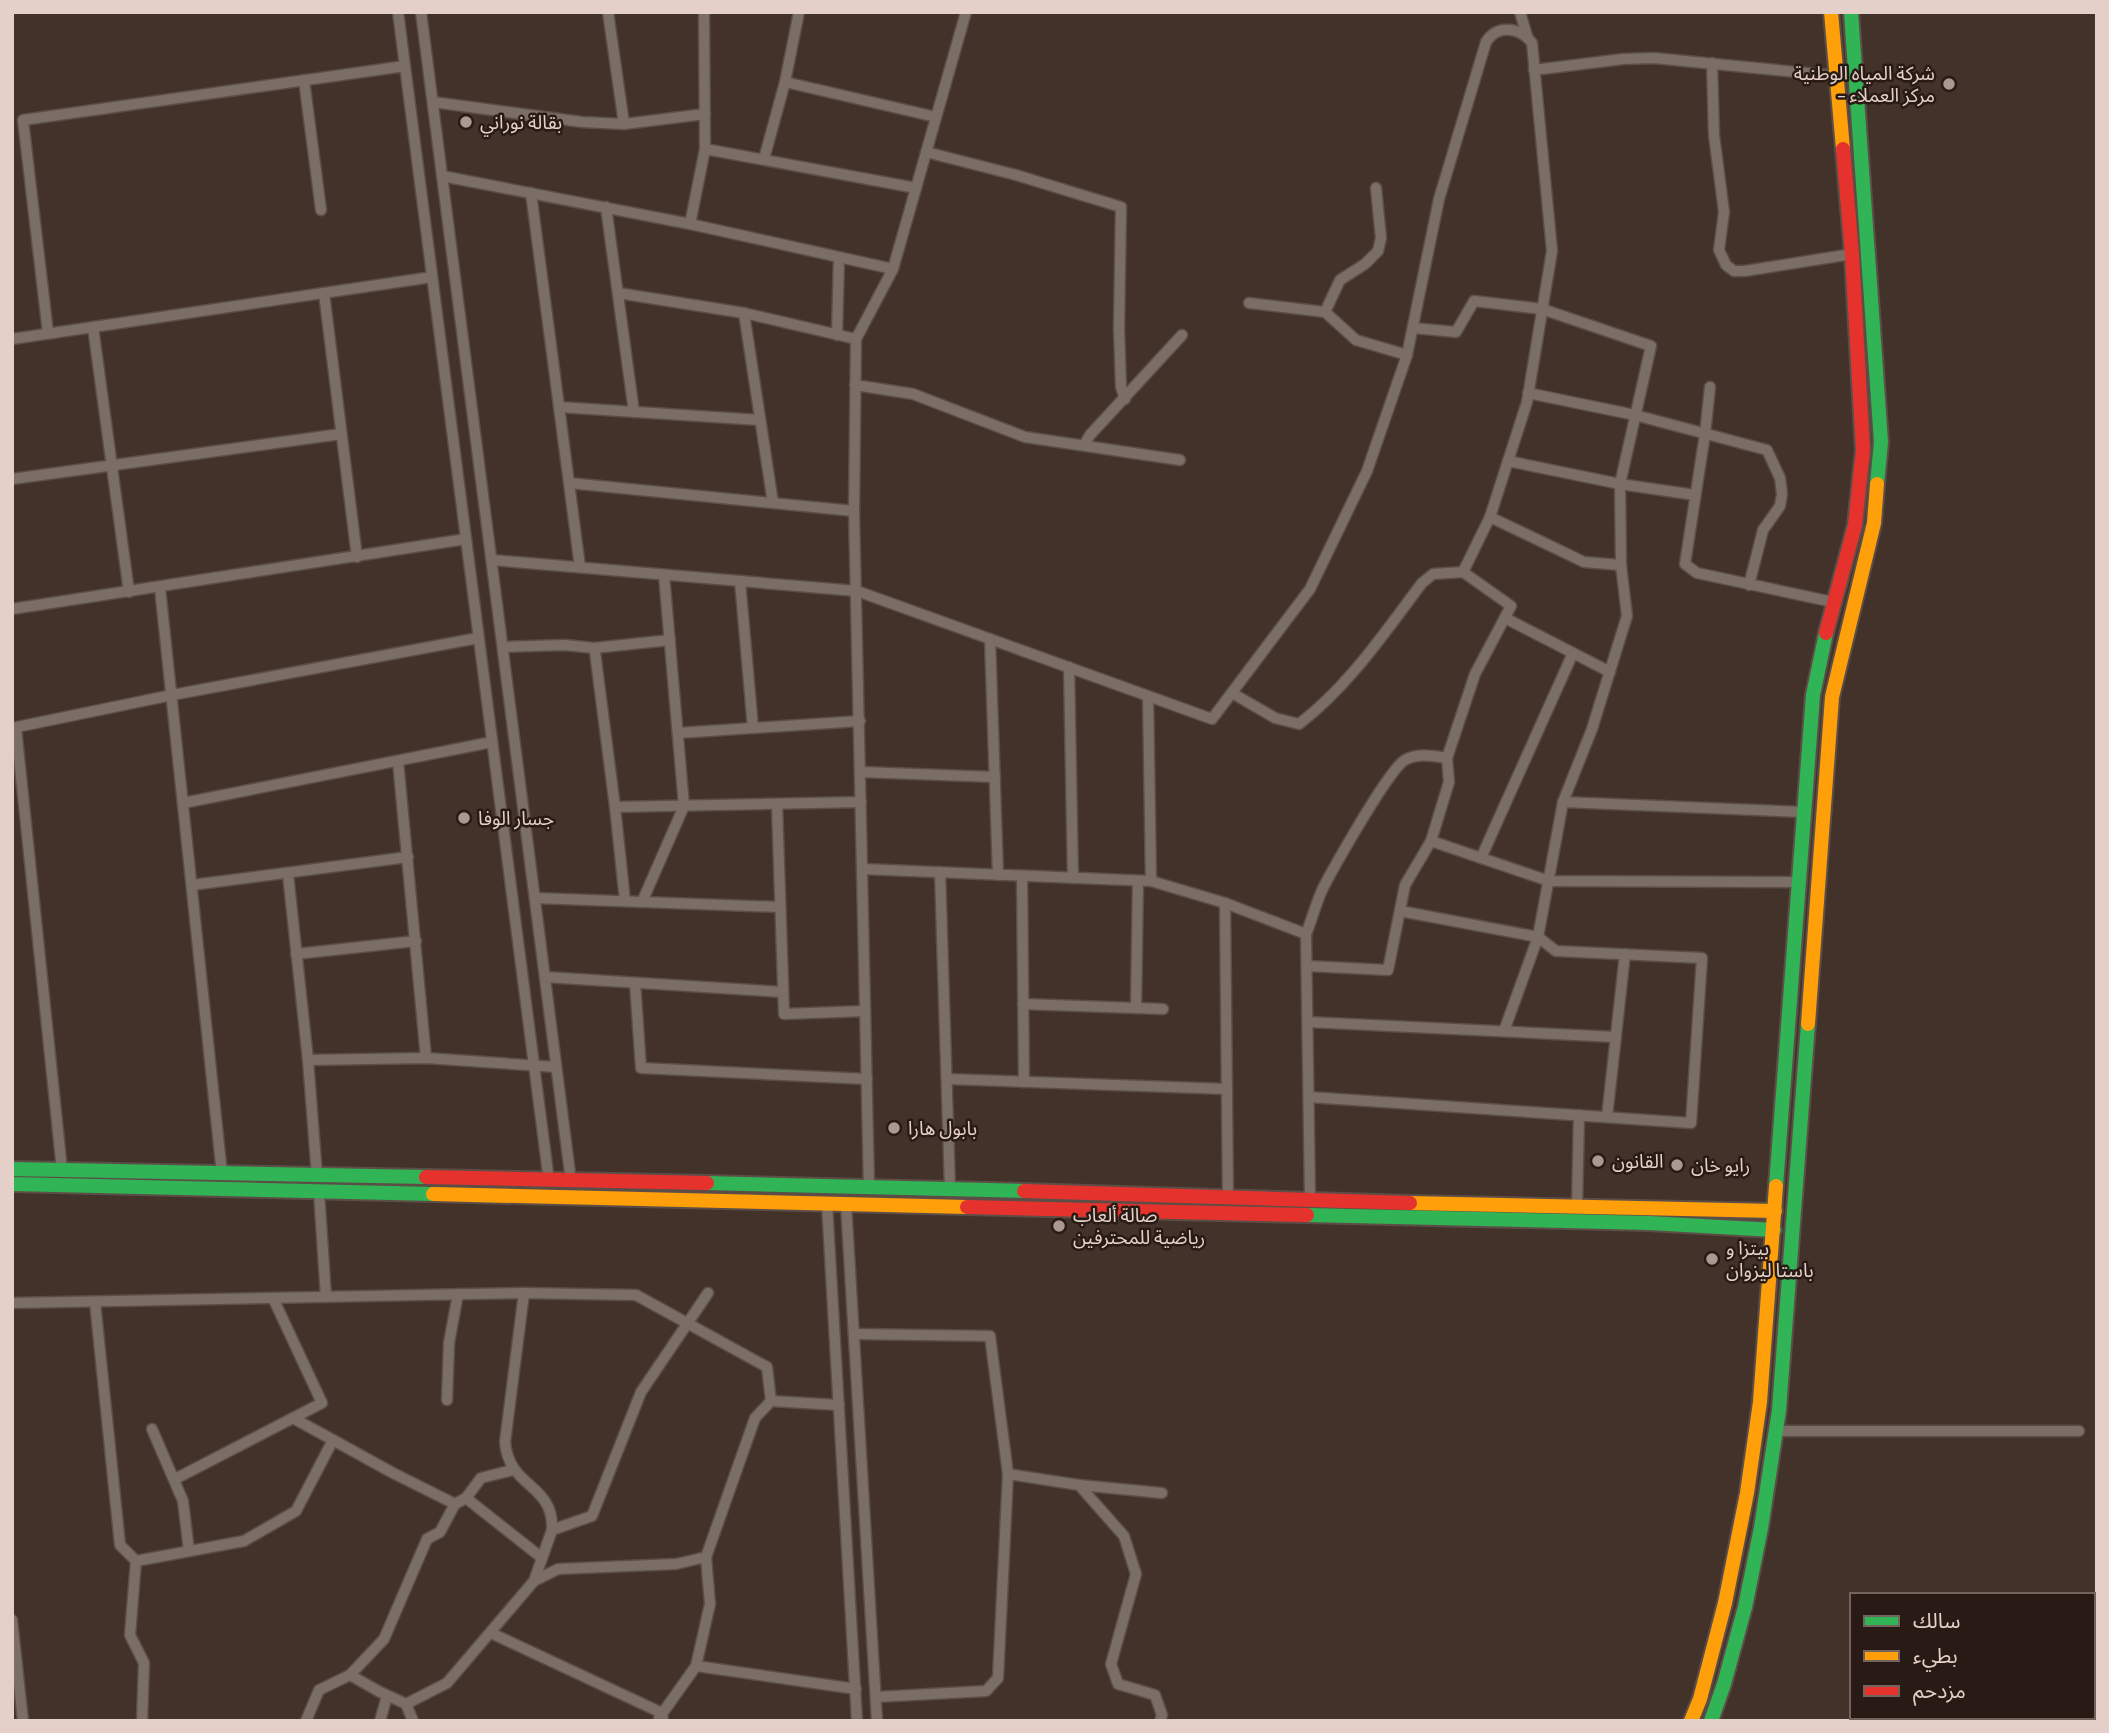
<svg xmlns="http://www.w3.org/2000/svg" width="2109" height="1733" font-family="Barlow,'Noto Sans Arabic',sans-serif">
<rect width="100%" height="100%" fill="#42322a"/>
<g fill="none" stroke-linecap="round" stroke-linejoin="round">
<g stroke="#5c4e47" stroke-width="13">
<g id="street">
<path d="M398 12 549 1181"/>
<path d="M421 12 571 1181"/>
<path d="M608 12 624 124"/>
<path d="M1520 12 1527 36"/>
<path d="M1712 63 1714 135 1724 212 1719 250 1726 265 1734 271H1745L1852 254"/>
<path d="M1534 70 1623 59 1654 58 1837 76"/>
<path d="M304 80 321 210"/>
<path d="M785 82 936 117"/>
<path d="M433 102 582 122 624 124 705 114"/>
<path d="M705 149 916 188"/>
<path d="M926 152 1016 175 1121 207 1119 329 1121 387 1125 399"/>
<path d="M764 159 785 82 799 12"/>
<path d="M442 176 690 224 893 269 856 339 854 511 869 1187"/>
<path d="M531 193 580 567"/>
<path d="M606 207 634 412"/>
<path d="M690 224 705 149 704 12"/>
<path d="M893 269 966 12"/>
<path d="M324 293 357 557"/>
<path d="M618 293 744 313 773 503"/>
<path d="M1249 303 1325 312 1356 340 1407 355"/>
<path d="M1325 312 1340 280 1365 264 1378 251 1381 238 1376 188"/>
<path d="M744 313 856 339"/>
<path d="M93 327 129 592"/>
<path d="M48 333 23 120 405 66"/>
<path d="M837 335 839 257"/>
<path d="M12 339 432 277"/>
<path d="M855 385 913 394 1025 437 1180 460"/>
<path d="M1710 387 1705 434 1685 564 1697 573 1833 602"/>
<path d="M1528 393 1635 415 1767 450 1780 478 1782 494 1780 506 1763 530 1749 585"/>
<path d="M559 407 760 420"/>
<path d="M1084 445 1090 435 1182 335"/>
<path d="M1508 461 1620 484 1695 495"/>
<path d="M12 479 341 434"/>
<path d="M569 483 854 511"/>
<path d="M1490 517 1584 562 1621 565"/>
<path d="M492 560 857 591 1212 719 1310 589 1367 471 1407 355 1439 199 1486 42C1497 24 1520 27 1532 43L1552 251 1527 402 1490 517 1463 572 1511 606 1475 674 1447 758 1449 782 1431 841 1405 885 1388 970 1307 966"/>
<path d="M740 581 753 728"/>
<path d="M160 588 222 1174"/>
<path d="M12 609 466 539"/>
<path d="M1505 618 1610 672"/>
<path d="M990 639 998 875"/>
<path d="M503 647 565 645 594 648 670 640"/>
<path d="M595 652 615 807 861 802"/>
<path d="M1069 667 1073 878"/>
<path d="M1232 693 1275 718 1299 724C1348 687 1385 632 1422 583L1433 574 1463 572"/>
<path d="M1148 696 1151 881"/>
<path d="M12 728 172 695 478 638"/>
<path d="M16 728 62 1170"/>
<path d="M678 733 860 721"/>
<path d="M398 761 426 1058"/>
<path d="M861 772 995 777"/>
<path d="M1563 802 1804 812"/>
<path d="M183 803 492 742"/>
<path d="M777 805 784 1014 865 1011"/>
<path d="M615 807 625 901"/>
<path d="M1431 841 1549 881 1799 882"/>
<path d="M1481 858 1573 653"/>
<path d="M863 869 1151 881 1225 903 1306 934 1310 1200"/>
<path d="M940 872 950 1189"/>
<path d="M288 874 308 1060 317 1176"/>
<path d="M1022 876 1024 1082"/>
<path d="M192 885 408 857"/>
<path d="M535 898 780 907"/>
<path d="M642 902 684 806 664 575"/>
<path d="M1225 903 1228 1198"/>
<path d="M1400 911 1538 937 1563 802 1592 729 1627 616 1621 565 1620 484 1651 346 1542 309 1474 301 1456 332 1413 328"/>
<path d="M1306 934C1312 919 1316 903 1323 888 1334 867 1389 769 1405 760 1418 753 1433 756 1447 758"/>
<path d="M296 954 416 941"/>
<path d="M545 977 783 992"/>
<path d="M635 983 641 1068 867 1079"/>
<path d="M1023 1004 1163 1009"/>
<path d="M1136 1008 1138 881"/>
<path d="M1308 1022 1616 1037"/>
<path d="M308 1060 426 1058 556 1067"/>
<path d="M947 1079 1227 1089"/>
<path d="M1309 1097 1691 1123 1702 958 1556 951 1538 937 1504 1031"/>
<path d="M1607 1117 1625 954"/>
<path d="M319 1192 326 1297"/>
<path d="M827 1204 857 1721"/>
<path d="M846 1204 877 1721"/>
<path d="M1577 1208 1579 1115"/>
<path d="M524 1293 505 1442C509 1489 554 1483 552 1530L592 1516 641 1392 708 1293"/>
<path d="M95 1302 120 1545 136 1561 130 1635 144 1663 142 1721"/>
<path d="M12 1303 524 1293 636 1295 767 1367 771 1401 839 1405"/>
<path d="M854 1334 990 1336 1008 1474 1079 1485 1124 1536 1136 1574 1111 1664 1118 1684 1155 1695 1162 1715 1160 1721"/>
<path d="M447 1400 449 1343 458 1294"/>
<path d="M293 1418 393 1473 455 1504"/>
<path d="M152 1429 183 1501 189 1551"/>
<path d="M1776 1431H2079"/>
<path d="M513 1470 481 1478 466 1498 542 1558"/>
<path d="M175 1479 322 1403 273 1298"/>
<path d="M1079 1485 1162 1493"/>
<path d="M136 1561 244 1541 296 1511 333 1440"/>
<path d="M534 1581 558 1569 676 1564 706 1557 755 1418 771 1401"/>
<path d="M12 1620 23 1721"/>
<path d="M491 1633 662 1713 663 1721"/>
<path d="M696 1666 856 1689"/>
<path d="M350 1675 384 1639 427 1539 440 1532 455 1504 466 1498"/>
<path d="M876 1697 986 1691 998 1678 1008 1474"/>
<path d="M406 1704 413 1721"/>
<path d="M659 1718 696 1666 710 1604 706 1557"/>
<path d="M306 1721 319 1690 350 1675 380 1692 406 1704 447 1683 534 1581 552 1530"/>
<path d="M380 1721 387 1696"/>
</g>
</g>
<g stroke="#5c4e47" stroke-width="18">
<g id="fast">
<path d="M1851 12 1881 442 1877 484"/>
<path d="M12 1169 426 1177"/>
<path d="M707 1183 1024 1191"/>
<path d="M12 1184 433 1194"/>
<path d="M1776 1186 1813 695 1826 633"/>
<path d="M1307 1215 1649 1223 1774 1230"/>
<path d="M1711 1721 1724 1684 1745 1607 1761 1528 1779 1410 1808 1024"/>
</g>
</g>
<g stroke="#5c4e47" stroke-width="18">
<g id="slow">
<path d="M1831 12 1843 149"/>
<path d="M1808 1024 1832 697 1874 523 1877 484"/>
<path d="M433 1194 967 1207"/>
<path d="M1410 1203 1775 1211"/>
<path d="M1691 1721 1700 1699 1725 1603 1747 1493 1760 1402 1776 1186"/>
</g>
</g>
<g stroke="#5c4e47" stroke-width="18">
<g id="jam">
<path d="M1826 633 1855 525 1863 450 1852 254 1843 149"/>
<path d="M426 1177 707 1183"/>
<path d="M1024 1191 1410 1203"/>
<path d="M967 1207 1307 1215"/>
</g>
</g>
<use href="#street" stroke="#7a6e67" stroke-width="10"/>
<use href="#fast" stroke="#30b455" stroke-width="14"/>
<use href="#slow" stroke="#ff9f0a" stroke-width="14"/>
<use href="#jam" stroke="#e5322d" stroke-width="14"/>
</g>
<g fill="#ab9991" stroke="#281a14" stroke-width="2.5">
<circle cx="1949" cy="84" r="7"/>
<circle cx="466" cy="122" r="7"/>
<circle cx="464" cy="818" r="7"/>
<circle cx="894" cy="1128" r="7"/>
<circle cx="1598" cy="1161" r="7"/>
<circle cx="1677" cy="1165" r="7"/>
<circle cx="1059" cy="1226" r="7"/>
<circle cx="1712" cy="1259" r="7"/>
</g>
<g text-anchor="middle" stroke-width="5" stroke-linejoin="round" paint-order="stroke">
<g font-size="19" fill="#e4d0c8" stroke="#281a14" text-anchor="start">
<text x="1935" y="80" text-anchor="end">شركة المياه الوطنية<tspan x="1935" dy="22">– مركز العملاء</tspan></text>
<text x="480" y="129">بقالة نوراني</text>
<text x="478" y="825">جسار الوفا</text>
<text x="908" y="1135">بابول هارا</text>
<text x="1612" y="1168">القانون</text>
<text x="1691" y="1172">رايو خان</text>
<text x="1073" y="1222">صالة ألعاب<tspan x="1073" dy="22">رياضية للمحترفين</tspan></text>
<text x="1726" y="1255">بيتزا و<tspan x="1726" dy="22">باستا ليزوان</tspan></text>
</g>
</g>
<rect width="2109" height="1733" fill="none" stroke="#e4d0c8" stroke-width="28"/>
<rect x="1850" y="1593" width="245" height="126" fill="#281a14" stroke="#73635c" stroke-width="2"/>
<rect x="1864" y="1616" width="35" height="10" fill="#30b455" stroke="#73635c" stroke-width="2"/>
<text x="1913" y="1628" font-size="21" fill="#e4d0c8">سالك</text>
<rect x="1864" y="1651" width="35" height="10" fill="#ff9f0a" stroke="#73635c" stroke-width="2"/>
<text x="1913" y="1663" font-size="21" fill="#e4d0c8">بطيء</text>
<rect x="1864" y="1686" width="35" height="10" fill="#e5322d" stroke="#73635c" stroke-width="2"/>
<text x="1913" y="1698" font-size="21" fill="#e4d0c8">مزدحم</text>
</svg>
